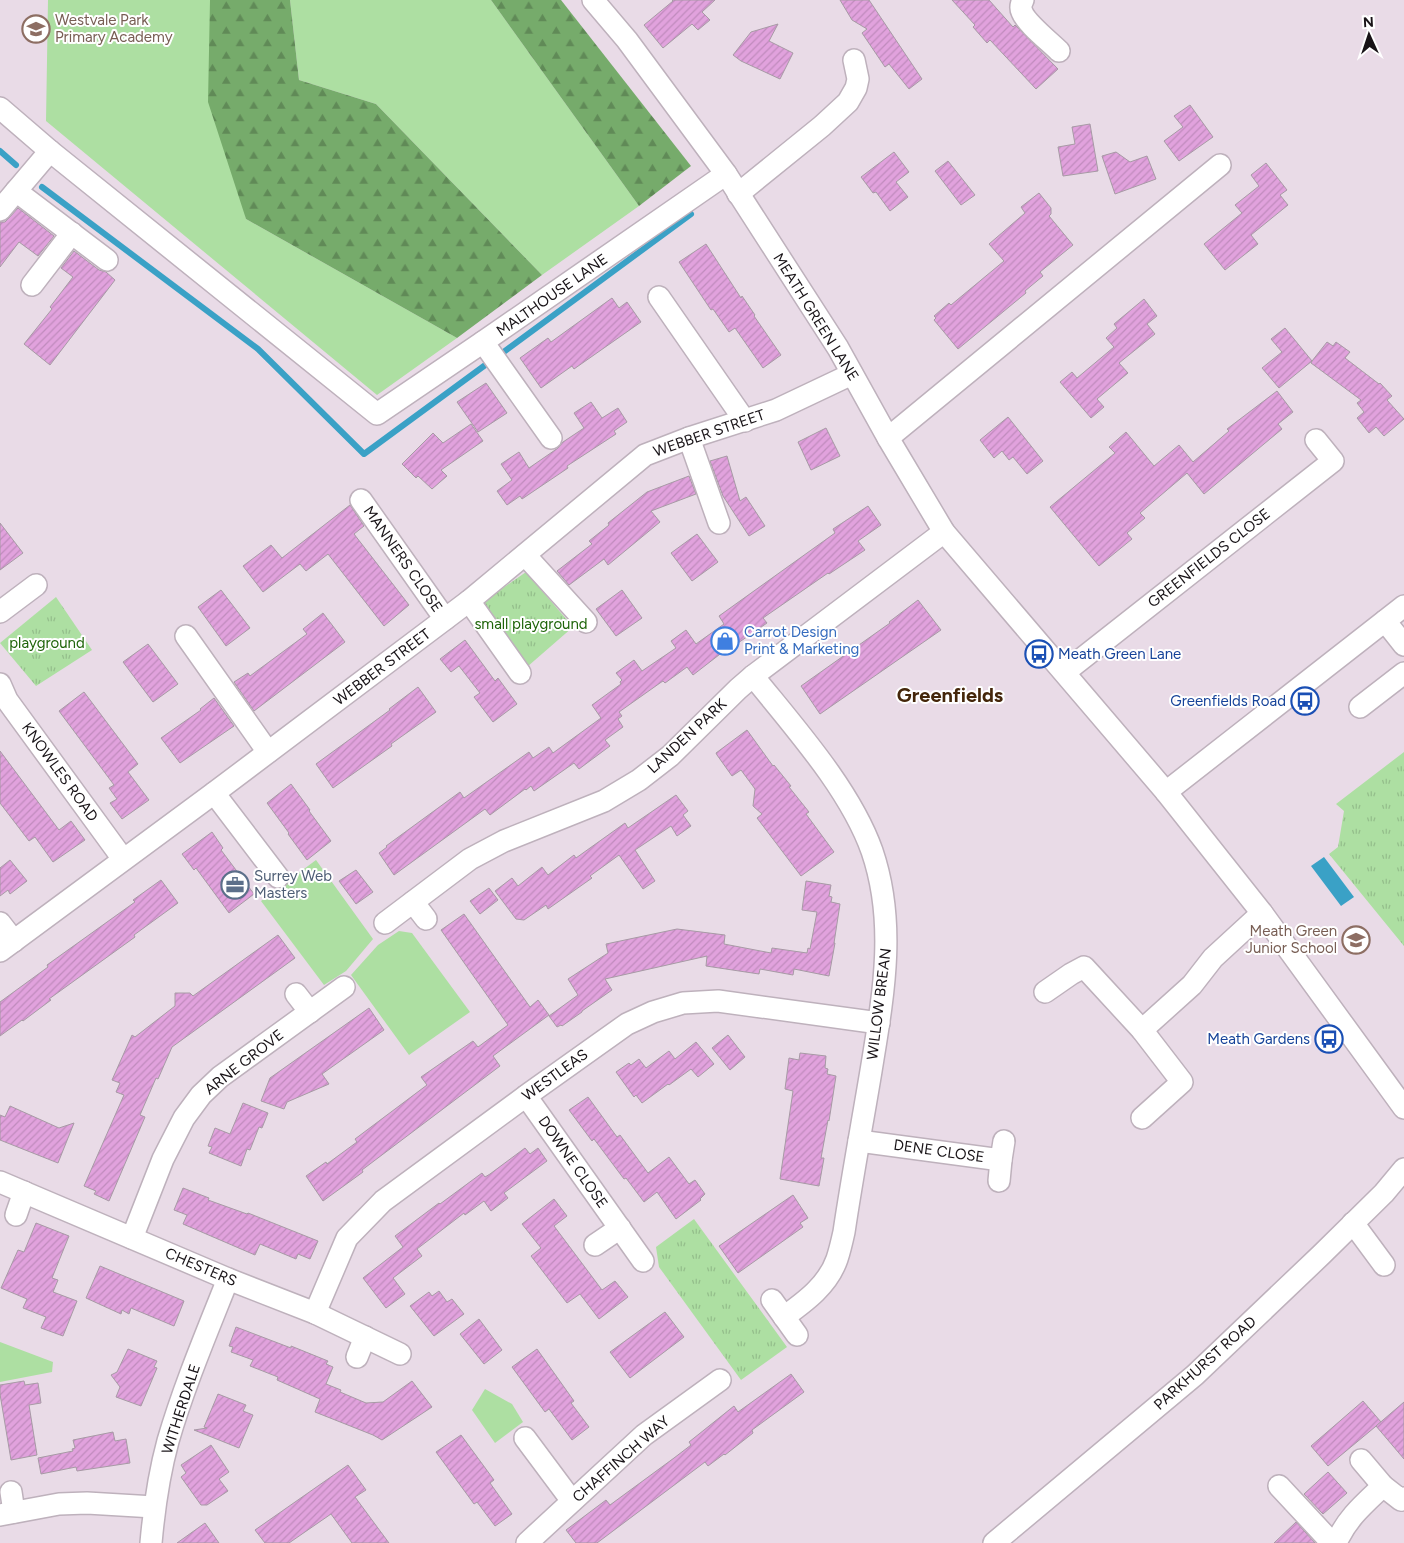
<svg xmlns="http://www.w3.org/2000/svg" width="1404" height="1543" font-family="Figtree,sans-serif">
<defs>
<pattern id="forest-firs" width="22" height="20" patternUnits="userSpaceOnUse" patternTransform="scale(1.25)"><rect width="22" height="20" fill="#76ab6b"/><path d="M5 1l3.5 6h-7zM16 11l3.5 6h-7z" fill="#608a57"/></pattern>
<pattern id="park-tufts" width="24" height="20" patternUnits="userSpaceOnUse" patternTransform="scale(1.25)"><rect width="24" height="20" fill="#addfa2"/><path d="M3 7l-1-3M5 7V3M7 7l1-3M15 17l-1-3M17 17v-4M19 17l1-3" fill="none" stroke="#94be8b"/></pattern>
<pattern id="building-hatch" width="6" height="6" patternUnits="userSpaceOnUse" patternTransform="scale(1.25)"><rect width="6" height="6" fill="#e1a2dd"/><path d="M-1 1l2-2M0 6l6-6M5 7l2-2" fill="none" stroke="#c08bbd"/></pattern>
</defs>
<rect width="100%" height="100%" fill="#e9dbe7"/>
<g fill="#addfa2">
<path d="M48 0H210L246 219 457 338 377 395 46 121Z"/>
<path d="M290 0H491L639 206 542 275 376 104 299 80Z"/>
<path d="M316 860 373 939 346 971 324 985 261 901Z"/>
<path d="M399 931 412 933 470 1012 409 1055 351 975 378 945Z"/>
<path d="M0 1342 53 1362 52 1372 0 1382Z"/>
<path d="M485 1389 512 1404 523 1422 495 1443 472 1410Z"/>
</g>
<g fill="url(#forest-firs)">
<path d="M210 0H290L299 80 376 104 542 275 457 338 246 219 208 102Z"/>
<path d="M491 0H561L691 166 639 206Z"/>
</g>
<g fill="url(#park-tufts)">
<path d="M526 572 573 627 527 667 481 603Z"/>
<path d="M56 597 92 650 36 686 0 643Z"/>
<path d="M1404 752V946L1329 854 1338 847 1344 811 1336 804Z"/>
<path d="M694 1219 787 1347 741 1380 659 1267 656 1247Z"/>
</g>
<path fill="#3aa1c6" d="M1324 857 1354 897 1341 906 1311 866Z"/>
<g fill="none" stroke-linecap="round" stroke-linejoin="round">
<g stroke="#3aa1c6" stroke-width="6">
<path d="M0 151 16 165"/>
<path d="M42 187 258 349 364 454 488 363"/>
<path d="M505 351 691 214"/>
</g>
</g>
<g fill="url(#building-hatch)" stroke="#a79aa5">
<path d="M672 0H715L702 12 710 20 698 30 692 24 663 48 644 25 673 1Z"/>
<path d="M840 0H869L922 79 909 89 889 64 885 67 862 33 867 29 852 20Z"/>
<path d="M952 0H989L1013 27 1015 25 1058 69 1036 89 990 40 987 43 973 27 975 25Z"/>
<path d="M778 24 769 41 793 53 780 79 741 61 733 55 751 32Z"/>
<path d="M1190 105 1213 137 1179 161 1164 141 1183 127 1174 116Z"/>
<path d="M1090 124 1098 171 1063 176 1058 147 1075 144 1072 127Z"/>
<path d="M894 152 909 172 896 182 908 197 890 211 876 192 873 193 861 177Z"/>
<path d="M1116 152 1130 162 1147 156 1156 179 1115 194 1102 156Z"/>
<path d="M948 161 975 195 961 205 935 171Z"/>
<path d="M1266 163 1287 190 1280 195 1288 205 1251 235 1258 244 1225 270 1204 244 1242 213 1235 205 1259 186 1251 175Z"/>
<path d="M1039 193 1051 208V214L1049 216 1073 245 1040 272 1043 276 1025 291 1026 293 958 349 934 320 936 318 934 316 949 303 951 305 1004 261 989 244 1025 213 1021 207Z"/>
<path d="M18 208 54 236 38 256 19 242 0 267V222H5L9 218Z"/>
<path d="M706 244 741 298 742 296 755 315 754 316 781 355 763 368 735 328 729 332 713 309 711 310 679 262Z"/>
<path d="M74 251 99 270 106 272 115 280 50 365 24 344 52 309 50 307 73 277 61 268Z"/>
<path d="M612 298 619 308 627 302 641 322 574 369 572 366 541 388 520 358 548 338 551 342Z"/>
<path d="M1144 299 1157 316 1147 324 1155 334 1119 363 1128 373 1097 399 1104 407 1091 418 1060 382 1072 372 1077 378 1114 347 1106 338 1117 328 1114 324Z"/>
<path d="M1285 328 1312 361 1327 342 1333 346 1336 342 1350 352 1345 358 1379 384 1380 383 1392 396 1387 400 1404 419 1384 436 1376 427 1369 433 1357 418 1364 412 1357 403 1361 400 1311 363 1312 361 1279 388 1262 368 1282 352 1271 339Z"/>
<path d="M486 383 507 413 478 432 457 402Z"/>
<path d="M1277 391 1293 412 1278 424 1282 429 1204 494 1187 473 1140 513 1145 518 1127 533 1132 539 1099 566 1050 507 1115 453 1109 447 1126 432 1154 466 1179 445 1193 462 1229 431 1227 429Z"/>
<path d="M591 402 602 418 618 408 627 422 614 431 616 434 567 466 568 468 522 499 520 496 507 505 497 491 512 480 501 464 519 452 529 468 558 448 563 442 584 428 574 413Z"/>
<path d="M1008 417 1043 461 1027 474 1013 457 1009 460 1002 451 994 458 980 440Z"/>
<path d="M471 424 483 441 441 470 447 476 432 489 418 476 416 478 402 464 433 433 443 443Z"/>
<path d="M826 428 840 456 811 470 798 442Z"/>
<path d="M727 456 740 501 746 497 765 526 749 536 723 496 710 461Z"/>
<path d="M689 476 696 494 651 511 660 522 608 565 604 559 569 585 557 571 592 544 589 541 609 525 608 523 647 492Z"/>
<path d="M350 505 364 526 354 534 409 605 384 626 328 554 306 571 300 564 263 592 243 566 271 545 282 558Z"/>
<path d="M868 506 881 525 858 541 865 550 829 574 828 573 763 618 767 623 738 643 737 641 693 675 687 667 665 683 663 681 660 683 619 712 622 716 618 719 623 727 605 740 610 746 579 769 574 763 534 791 531 786 526 790 525 789 490 815 485 809 394 875 379 853 387 847 386 846 460 792 464 798 529 752 533 758 549 747 553 753 601 718 592 705 621 684 620 682 622 680 616 673 634 660 642 671 676 648 671 641 686 630 696 644 724 624 719 616 835 533 833 529Z"/>
<path d="M0 523 23 553 0 570Z"/>
<path d="M697 534 718 562 692 581 671 553Z"/>
<path d="M221 590 250 628 226 646 198 607Z"/>
<path d="M622 590 642 618 616 636 596 609Z"/>
<path d="M918 600 941 630 820 714 801 686 890 623 889 622Z"/>
<path d="M323 613 345 642 254 711 234 682 248 673 250 676 307 634 303 629Z"/>
<path d="M465 640 495 681 498 678 517 704 493 722 474 697 480 693 459 666 451 672 440 659Z"/>
<path d="M148 644 178 684 153 702 123 662Z"/>
<path d="M418 687 436 712 391 744 392 746 333 788 316 764 390 710 389 709Z"/>
<path d="M84 692 138 764 128 772 149 800 122 819 110 803 117 799 109 788 114 785 59 711Z"/>
<path d="M214 698 234 726 180 763 161 738 201 710 200 709Z"/>
<path d="M747 730 773 766 774 765 791 786 789 787 809 812 806 814 834 852 801 876 757 818 762 814 753 806 755 789 741 770 732 776 717 755 716 753Z"/>
<path d="M0 751 59 830 71 821 85 840 53 862 35 837 29 841 0 803Z"/>
<path d="M291 784 310 810 309 811 331 841 307 860 288 834 289 833 267 803Z"/>
<path d="M676 795 688 811 683 815 691 826 677 836 671 826 635 850 655 881 643 889 619 855 590 876 592 878 548 909 546 905 524 920 516 919 495 891 512 878 518 886 542 867 548 875 574 855 576 858 625 823 628 828Z"/>
<path d="M212 832 223 848 221 850 254 894 229 913 196 868 194 870 182 854Z"/>
<path d="M10 860 27 881 10 894 8 890 0 896V868Z"/>
<path d="M356 870 373 892 356 904 339 881Z"/>
<path d="M161 880 178 903 134 935 135 937 49 999 51 1000 23 1021 22 1020 0 1036V1002L48 967 47 965 135 902 133 900Z"/>
<path d="M806 881 831 885 829 896 832 897 831 902 840 904 834 943H835L829 976 794 969 793 975 760 969 759 974 706 966 707 956 605 979 612 990 582 1011V1012L562 1026 561 1025 557 1027 549 1016 578 995 568 979 608 953 606 944 677 929 725 935 724 944 771 953 772 948 807 953 808 948 810 949 817 912 802 910Z"/>
<path d="M489 888 498 900 480 914 470 901Z"/>
<path d="M464 914 530 1007 538 1000 549 1015 493 1056 500 1066 362 1170 363 1172 323 1201 306 1176 326 1162 327 1164 357 1142 355 1139 427 1085 421 1077 473 1041 478 1047 508 1025 441 930Z"/>
<path d="M278 935 295 958 172 1047 158 1079 156 1078 140 1115 145 1117 109 1201 94 1194 96 1191 84 1186 124 1095 116 1092 120 1083 112 1080 132 1035 135 1037 175 1006V993H190L193 996Z"/>
<path d="M369 1008 384 1030 322 1074 329 1084 287 1102 284 1109 261 1101 270 1078Z"/>
<path d="M728 1035 745 1057 730 1070 712 1048Z"/>
<path d="M696 1042 714 1064 698 1077 691 1069 669 1085 668 1084 642 1103 636 1095 634 1097 616 1072 629 1063 631 1065 639 1059 646 1068 669 1051 675 1059Z"/>
<path d="M800 1053 826 1056 825 1068 828 1069 827 1074 836 1076 829 1121 828 1120 821 1158H824L819 1186 780 1179 793 1091 785 1089 789 1058 799 1060Z"/>
<path d="M588 1097 617 1137 620 1135 648 1173 669 1157 689 1184 695 1180 705 1194 700 1199 701 1200 676 1219 657 1192 644 1202 626 1178 624 1179 594 1139 592 1141 569 1110Z"/>
<path d="M243 1103 268 1113 262 1128 259 1127 250 1150 247 1149 241 1166 209 1153 212 1147 208 1146 215 1128 230 1134Z"/>
<path d="M10 1106 59 1128 74 1123 58 1163 0 1140V1115L5 1117Z"/>
<path d="M525 1148 530 1154 538 1148 547 1161 504 1193 508 1198 491 1211 484 1201 465 1215 464 1213 417 1249 422 1256 393 1278 405 1294 386 1308 363 1278 403 1247 395 1236 439 1203 440 1204 482 1173 485 1177 490 1174Z"/>
<path d="M183 1188 209 1198 208 1200 247 1214 248 1213 318 1241 310 1259 298 1254 296 1259 260 1244 255 1255 183 1224 187 1215 174 1210Z"/>
<path d="M793 1195 808 1218 800 1223 803 1227 738 1273 719 1246Z"/>
<path d="M554 1199 567 1216 554 1226 602 1290 615 1281 628 1297 599 1319 580 1294 567 1303 531 1256 541 1248 522 1224Z"/>
<path d="M36 1223 69 1236 52 1278 58 1280 53 1292 77 1301 63 1336 41 1328 46 1317 23 1308 27 1299 1 1288 18 1250 24 1252Z"/>
<path d="M100 1266 184 1301 174 1326 131 1308 129 1314 122 1310 121 1314 86 1298Z"/>
<path d="M439 1291 447 1302 452 1299 464 1314 434 1336 410 1306 429 1292 432 1296Z"/>
<path d="M665 1312 684 1337 630 1378 610 1352Z"/>
<path d="M479 1319 502 1350 484 1364 460 1334Z"/>
<path d="M236 1327 291 1348V1346L328 1361 326 1364 333 1367 326 1384 341 1390 340 1392 366 1403 383 1402 412 1381 432 1407 382 1440 373 1435 315 1412 320 1399 277 1380 278 1377 250 1366 253 1360 231 1352 233 1347 229 1346Z"/>
<path d="M128 1349 157 1361 154 1367 157 1368 141 1406 116 1397 120 1387 111 1375 117 1372Z"/>
<path d="M537 1349 574 1401 571 1403 589 1427 572 1440 549 1409 545 1412 512 1367Z"/>
<path d="M791 1374 804 1392 752 1430 753 1433 725 1455 724 1454 708 1466 705 1462 597 1543H576L566 1530 606 1500 610 1505 674 1458 691 1445 689 1442 734 1406 738 1412Z"/>
<path d="M24 1381 25 1385 38 1383 41 1403 29 1405 37 1455 11 1460 0 1394V1385Z"/>
<path d="M218 1394 246 1405 243 1411 253 1415 239 1448 194 1430 207 1428 204 1427Z"/>
<path d="M1363 1401 1381 1422 1328 1466 1311 1446Z"/>
<path d="M1404 1402V1459L1376 1426Z"/>
<path d="M113 1432 115 1441 126 1439 130 1463 77 1471 76 1467 41 1474 38 1458 73 1451 72 1449 75 1448 73 1440Z"/>
<path d="M461 1435 494 1480 490 1483 512 1514 495 1526 477 1502 474 1504 436 1452Z"/>
<path d="M211 1445 229 1472 219 1479 228 1491 207 1505H201L181 1477 186 1473 181 1465Z"/>
<path d="M348 1465 366 1490 355 1497 389 1543H352L331 1514 289 1543H265L255 1530Z"/>
<path d="M1328 1472 1347 1493 1323 1514 1304 1494Z"/>
<path d="M1296 1522 1315 1543H1274Z"/>
<path d="M205 1523 219 1543H177Z"/>
</g>
<g fill="none" stroke-linecap="round" stroke-linejoin="round">
<g stroke="#beb1bc" stroke-width="24">
<g id="minor">
<path d="M593 0 627 40 726 174 838 348 888 438 944 532 1166 792 1262 913 1404 1108"/>
<path d="M1023 0C1021 4 1020 8 1022 12 1026 23 1050 42 1059 51"/>
<path d="M0 108 50 151 377 414 483 342 726 174"/>
<path d="M16 191 107 260"/>
<path d="M738 194 822 126 848 102 856 88 858 79 854 60"/>
<path d="M0 210 50 151"/>
<path d="M32 285 72 233"/>
<path d="M659 297 745 421"/>
<path d="M483 342 551 438"/>
<path d="M689 438 719 523"/>
<path d="M888 438 1220 165"/>
<path d="M361 500 445 619"/>
<path d="M525 555 586 622"/>
<path d="M469 601 520 673"/>
<path d="M0 612 36 585"/>
<path d="M1385 621 1404 645"/>
<path d="M186 636 268 752"/>
<path d="M1065 672 1333 461 1316 440"/>
<path d="M753 676C794 727 850 789 872 851 897 924 883 997 871 1071 862 1125 852 1178 844 1232 842 1241 840 1250 837 1259 828 1285 806 1301 784 1317"/>
<path d="M0 684 7 700 123 859"/>
<path d="M1360 707 1404 673"/>
<path d="M1166 792 1404 606"/>
<path d="M214 793 278 877"/>
<path d="M413 902 426 919"/>
<path d="M0 923 14 941"/>
<path d="M385 923 470 859 504 841 604 801 639 780 670 756 738 689 753 676 944 532"/>
<path d="M0 951 214 793 469 601 645 455 689 438 776 410 852 374"/>
<path d="M1045 992 1071 974 1084 967 1142 1030 1182 1082 1142 1118"/>
<path d="M296 994 310 1012"/>
<path d="M1142 1030 1192 985 1213 958 1262 913"/>
<path d="M526 1096 643 1261"/>
<path d="M859 1141 1001 1160 1004 1141"/>
<path d="M999 1181 1001 1160"/>
<path d="M0 1182 228 1279 315 1313 400 1354"/>
<path d="M16 1215 24 1192"/>
<path d="M1353 1223 1384 1265"/>
<path d="M132 1238 163 1159 184 1118 201 1095 220 1077 344 987"/>
<path d="M595 1245 620 1228"/>
<path d="M772 1300 797 1335"/>
<path d="M315 1313 347 1238 383 1201 530 1093 627 1024 653 1012 683 1003 718 1001 879 1023"/>
<path d="M357 1357 365 1337"/>
<path d="M525 1438 572 1501"/>
<path d="M1361 1460 1383 1486 1401 1500 1404 1498"/>
<path d="M1279 1486 1332 1543"/>
<path d="M11 1492 14 1512"/>
<path d="M0 1515 59 1504 87 1503 154 1507"/>
<path d="M151 1543C154 1509 159 1474 168 1441 184 1386 207 1332 228 1279"/>
<path d="M527 1543 644 1435 720 1380"/>
<path d="M994 1543 1195 1375 1321 1255 1384 1193 1404 1169"/>
<path d="M1336 1543C1347 1518 1364 1504 1383 1486"/>
</g>
</g>
<use href="#minor" stroke="#fff" stroke-width="21"/>
</g>
<defs>
<g id="school-ring" transform="scale(1.4375)"><circle r="9.5" fill="#fff" stroke="#8d6e63" stroke-width="1.5"/><path d="M0-5L7-2L0 1L-7-2ZM-4 1L0 2.5L4 1V4Q0 6-4 4Z" fill="#8d6e63"/></g>
<g id="shop-ring" transform="scale(1.4375)"><circle r="9.5" fill="#fff" stroke="#3f7fe0" stroke-width="1.5"/><path d="M-5-2.5h2.3a2.7 3.5 0 0 1 5.4 0H5L5.5 6h-11ZM-1.5-2.5h3a1.5 2.3 0 0 0-3 0Z" fill="#3f7fe0"/></g>
<g id="bus-ring" transform="scale(1.4375)"><circle r="9.5" fill="#fff" stroke="#1a4fb4" stroke-width="1.5"/><path d="M-5-6H5V4H4V6H2V4H-2V6H-4V4H-5ZM-3.5-4V0h7V-4ZM-3.5 1.2v1.5H-2V1.2ZM2 1.2v1.5H3.5V1.2Z" fill="#1a4fb4"/></g>
<g id="office-ring" transform="scale(1.4375)"><circle r="9.5" fill="#fff" stroke="#5c6f8a" stroke-width="1.5"/><path d="M-6-3h4V-5.5h4V-3h4V5H-6ZM-1-4.5V-3h2v-1.5ZM-6 0V1H6V0Z" fill="#5c6f8a"/></g>
</defs>
<g fill-rule="evenodd">
<use href="#school-ring" x="36" y="29"/>
<use href="#shop-ring" x="725" y="641"/>
<use href="#bus-ring" x="1039" y="654"/>
<use href="#bus-ring" x="1305" y="701"/>
<use href="#office-ring" x="235" y="885"/>
<use href="#school-ring" x="1356" y="940"/>
<use href="#bus-ring" x="1329" y="1039"/>
</g>
<g text-anchor="middle" stroke-width="4" stroke-linejoin="round" paint-order="stroke">
<g font-size="15" fill="#785e54" stroke="#fff" text-anchor="start">
<text x="55" y="25">Westvale Park<tspan x="55" dy="17">Primary Academy</tspan></text>
<text x="1337" y="936" text-anchor="end">Meath Green<tspan x="1337" dy="17">Junior School</tspan></text>
</g>
<g font-size="15" fill="#181317" stroke="#fff">
<text transform="translate(552 295) rotate(-35)" y="5">MALTHOUSE LANE</text>
<text transform="translate(816 317) rotate(58)" y="5">MEATH GREEN LANE</text>
<text transform="translate(709 433) rotate(-19)" y="5">WEBBER STREET</text>
<text transform="translate(1209 558) rotate(-38)" y="5">GREENFIELDS CLOSE</text>
<text transform="translate(403 559) rotate(55)" y="5">MANNERS CLOSE</text>
<text transform="translate(382 667) rotate(-37)" y="5">WEBBER STREET</text>
<text transform="translate(687 736) rotate(-43)" y="5">LANDEN PARK</text>
<text transform="translate(60 772) rotate(54)" y="5">KNOWLES ROAD</text>
<text transform="translate(879 1004) rotate(-83)" y="5">WILLOW BREAN</text>
<text transform="translate(244 1062) rotate(-38)" y="5">ARNE GROVE</text>
<text transform="translate(555 1075) rotate(-36)" y="5">WESTLEAS</text>
<text transform="translate(939 1151) rotate(8)" y="5">DENE CLOSE</text>
<text transform="translate(573 1162) rotate(55)" y="5">DOWNE CLOSE</text>
<text transform="translate(201 1267) rotate(23)" y="5">CHESTERS</text>
<text transform="translate(1205 1363) rotate(-42)" y="5">PARKHURST ROAD</text>
<text transform="translate(181 1409) rotate(-72)" y="5">WITHERDALE</text>
<text transform="translate(621 1459) rotate(-41)" y="5">CHAFFINCH WAY</text>
</g>
<g font-size="15" fill="#1e6409" stroke="#fff">
<text x="531" y="629">small playground</text>
<text x="47" y="648">playground</text>
</g>
<g font-size="15" fill="#366cbe" stroke="#fff" text-anchor="start">
<text x="744" y="637">Carrot Design<tspan x="744" dy="17">Print &amp; Marketing</tspan></text>
</g>
<g font-size="15" fill="#164399" stroke="#fff" text-anchor="end">
<text x="1058" y="659" text-anchor="start">Meath Green Lane</text>
<text x="1286" y="706">Greenfields Road</text>
<text x="1310" y="1044">Meath Gardens</text>
</g>
<g font-size="15" fill="#4e5e75" stroke="#fff" text-anchor="start">
<text x="254" y="881">Surrey Web<tspan x="254" dy="17">Masters</tspan></text>
</g>
<g font-size="20" font-weight="bold" fill="#44260a" stroke="#fff">
<text x="950" y="702">Greenfields</text>
</g>
</g>
<g transform="translate(1369 35) rotate(357)" stroke="#ffffff" stroke-width="4" paint-order="stroke">
<path d="M0-4L9 19L0 12L-9 19Z" fill="#181317"/>
<text y="-8" font-size="14" font-weight="bold" text-anchor="middle" fill="#181317">N</text>
</g>
</svg>
